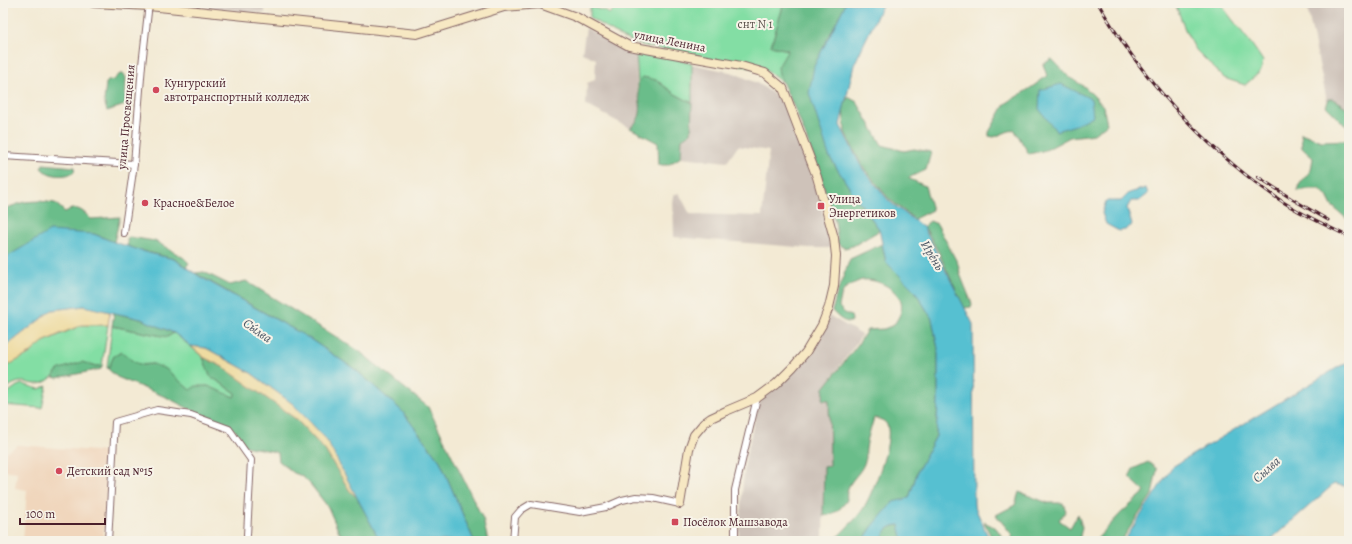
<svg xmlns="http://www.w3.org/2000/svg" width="1352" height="544" font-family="Alegreya,serif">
<rect width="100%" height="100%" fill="#f7f3e8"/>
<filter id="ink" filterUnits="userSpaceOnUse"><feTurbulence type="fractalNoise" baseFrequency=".025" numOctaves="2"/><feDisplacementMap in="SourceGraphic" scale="8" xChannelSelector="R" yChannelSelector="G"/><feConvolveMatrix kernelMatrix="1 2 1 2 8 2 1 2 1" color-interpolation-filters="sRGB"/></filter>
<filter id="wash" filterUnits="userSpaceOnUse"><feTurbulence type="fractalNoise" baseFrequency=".012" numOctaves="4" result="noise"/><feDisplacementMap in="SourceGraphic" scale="16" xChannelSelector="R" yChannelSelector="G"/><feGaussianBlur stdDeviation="0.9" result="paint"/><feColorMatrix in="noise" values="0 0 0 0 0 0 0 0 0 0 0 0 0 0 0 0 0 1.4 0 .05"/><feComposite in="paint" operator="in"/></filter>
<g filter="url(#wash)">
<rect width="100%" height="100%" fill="#f3ead4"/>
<path fill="#f0d6bc" d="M18 445 109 452 103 541H23L27 490 15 488 17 472 3 470 6 452Z"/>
<g fill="#cec2b9">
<path d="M165 3H265V13Z"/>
<path d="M1306 3H1349V109L1333 99 1328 102 1327 101Z"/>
<path d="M586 28 613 44 636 52 637 89 640 104V113L638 121 630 128 586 105 587 83 595 80 596 59 582 53Z"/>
<path d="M692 64 734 73 761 85 785 103 821 204 830 248H809L674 237 673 195 679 193 690 214 762 216 769 151 738 146 727 162 681 157 682 139 691 133Z"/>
<path d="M830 316 862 335 824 388 829 400 830 467H824L823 541 738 540 745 461 758 406 762 399 792 374 804 361Z"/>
</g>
<g fill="#83dea4" stroke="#667e68">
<path d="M618 3H784L771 46 788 50 783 83 767 71 642 45 623 38 590 18V7L606 11 609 14 618 5Z"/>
<path d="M1175 3H1220C1234 23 1250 40 1263 61L1261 71 1245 85 1224 78 1196 50 1186 32Z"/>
<path d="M636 52 666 56 692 64V103L675 94 656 80 643 78 638 82Z"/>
<path d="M82 325H108L102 366H95L91 364 57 371C53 378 45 384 36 384 30 384 25 381 20 382 13 383 8 387 3 391V369L5 366 29 354 43 342Z"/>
<path d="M112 326 167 337 174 333 203 357 210 376 236 393 234 397 207 386 190 390 153 364C140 365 136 365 127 356H114L108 369 107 368Z"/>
<path d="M22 384 39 389 47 386 42 408 3 405V396L17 386Z"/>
</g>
<g fill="#6abd8a" stroke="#5a6e5a">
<path d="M784 3H846L814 66 829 156 852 192 879 229 877 232 853 246 844 248 838 244 835 221 818 169 798 116 779 75 778 67 788 50 771 46Z"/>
<path d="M1052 59 1069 77 1085 87 1093 95 1103 106 1107 124 1094 134 1070 137 1046 150 1029 154 1014 129 994 137 989 136V132L1005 104 1032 87 1047 76 1043 64Z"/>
<path d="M120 74H124L126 78 125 105 107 111 104 101 106 83 108 81 113 80Z"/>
<path d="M643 77 656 80 675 94 692 103 691 133 682 139 681 157 668 165H659L658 143 630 128C648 114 637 101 638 82Z"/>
<path d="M848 97 857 102 882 145 904 151 914 149 931 152 926 170 908 178 925 186 932 210 914 219 889 199 862 166 845 132 843 108Z"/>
<path d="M1329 99H1333L1349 109V129L1326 106Z"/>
<path d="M1301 133 1321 141 1349 140V219H1347L1332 206 1327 196 1320 189H1309L1298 191 1299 185 1311 170 1313 158 1302 148Z"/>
<path d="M43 164 75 167 74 172C66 178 47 176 41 168Z"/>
<path d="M39 201 55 203 65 212C77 205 82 210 91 219L120 217 114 242 94 234 3 259V209L24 202Z"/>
<path d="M930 221 937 224 958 264 960 274 972 304 971 307 964 308 939 253 924 226Z"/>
<path d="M129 237 155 241 184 258 189 263 186 267 174 259 128 247 127 240Z"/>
<path d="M882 244 886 262 915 291 932 319 938 349V402L936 436 918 470 909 498 872 527 863 541H837L836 539C844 529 856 520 863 509 872 494 894 442 887 425 885 420 879 419 874 418 871 428 867 438 866 449 865 453 867 458 865 461 861 476 844 482 847 500 841 509 834 515 823 516L824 467 830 466 829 400H823L824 388 859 343 867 330 884 329 894 325C896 321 900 316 901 311 906 292 878 278 862 280 858 281 848 286 845 289 841 293 840 301 839 307L845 313 851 316 852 320 851 322C843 323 837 316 832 311L837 293 850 259Z"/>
<path d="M204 272 230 285 246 281 359 351 428 407 483 519 488 541H474L440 461 401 410 356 370 307 337 195 273Z"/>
<path d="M114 313 141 319 174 333 167 337 112 326Z"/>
<path d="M122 352 134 362 142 365 153 364 166 369 190 390 196 386H208L234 397 236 393 210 376 203 357 223 367 296 419 325 450 350 491 358 498 380 541H345L338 530 328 507 311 485 302 476 294 473 279 461 278 453C267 449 256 449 245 446L239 435 230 426 199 414 168 398 117 377 108 369 114 356Z"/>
<path d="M82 362 95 366H102L101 369 97 370 57 378 53 377 57 371 60 369Z"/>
<path d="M1148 462 1157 469 1152 495 1121 541H1095L1121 513 1145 492 1129 477 1133 469Z"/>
<path d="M1019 492 1048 503H1063L1066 511 1059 520 1070 528 1078 514 1082 527 1079 541H1008L1013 536 996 515 1015 505Z"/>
<path d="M984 522 996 528 1006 541H993Z"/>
<path d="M900 525 903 541H881C885 531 888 526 900 525Z"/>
</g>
<g fill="#eeda9e" stroke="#9c7c64">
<path d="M84 306 110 312 108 325H82L60 334 43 342 29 354 3 368V352L4 348 52 310Z"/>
<path d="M191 346 206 348 251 373 293 404 327 439 358 498 350 491 325 450 296 419 223 367 203 357Z"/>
</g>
<g fill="#56c0d1" stroke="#50707e">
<path d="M846 3H883L854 65 840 125 862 168 889 201 924 228 973 324 974 505 990 541H903L899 525C888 526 885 531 881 541H863L872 527 893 502 909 498 918 470 936 436 938 402V349L932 319 915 291 886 262 879 229 852 192 829 156 809 93 814 66Z"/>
<path d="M1061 84 1091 99 1093 116 1076 125 1056 131 1039 109 1040 90Z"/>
<path d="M1146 188 1148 194 1139 201H1131L1127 208 1132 225 1125 230 1119 231 1106 224 1102 213 1106 201H1121L1129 193Z"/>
<path d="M50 231 94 234 114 242 149 253 174 259 199 276 307 337 356 370 401 410 440 461 474 541H380L326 439 293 404 251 373 206 348 191 346 174 333 141 319 84 306 52 310 4 348 3 352V259Z"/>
<path d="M1349 363V487L1334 484 1269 541H1124L1172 467 1340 366Z"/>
</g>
</g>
<g filter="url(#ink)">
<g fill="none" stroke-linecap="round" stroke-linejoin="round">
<g stroke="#856666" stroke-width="8">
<g id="street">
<path d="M3 156 134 164"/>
<path d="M124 233 134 164 142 65 149 3"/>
<path d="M108 541 115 422 157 410 191 415 229 429 251 460 247 535"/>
<path d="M513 541 515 517 521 510 531 504 580 512 606 507 622 500 636 497 653 498 680 504"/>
<path d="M735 541V490L757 398"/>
</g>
</g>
<g stroke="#856666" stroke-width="10">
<path id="secondary" d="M93 3 149 6 417 34 504 7 540 4 576 17 629 46 741 66 765 73 783 88 817 177 834 238 836 256 834 286 829 307 822 325 806 352 793 367 776 384 757 398 726 411 711 418 704 423 694 435 689 449 680 504"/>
</g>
<use href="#street" stroke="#fff" stroke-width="6"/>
<use href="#secondary" stroke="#f7e8c3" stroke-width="8"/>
<g stroke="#4a1f2b" stroke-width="3">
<g id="rail">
<path d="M1098 3C1139 75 1202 145 1270 193 1294 211 1322 223 1349 237"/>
<path d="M1258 177 1292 199 1328 220"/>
</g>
</g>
<use href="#rail" stroke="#f7f3e8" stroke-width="1.5" stroke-dasharray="4.5" stroke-linecap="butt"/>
</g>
</g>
<g fill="#d1495b" stroke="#f7f3e8" stroke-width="1.5">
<circle cx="156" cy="90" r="4"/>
<circle cx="145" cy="203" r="4"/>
<rect x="817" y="202" width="8" height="8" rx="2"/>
<circle cx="59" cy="471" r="4"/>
<rect x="671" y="518" width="8" height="8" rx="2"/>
</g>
<g text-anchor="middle" stroke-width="4" stroke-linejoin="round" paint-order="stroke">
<g font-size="12" fill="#584f49" stroke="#f7f3e8">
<text x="755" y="28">снт N 1</text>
</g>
<g font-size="12" fill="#4a1f2b" stroke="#f7f3e8">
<text transform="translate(670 41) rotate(11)" y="4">улица Ленина</text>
<text transform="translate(126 117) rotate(-85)" y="4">улица Просвещения</text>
</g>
<g font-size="12" fill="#4a1f2b" stroke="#f7f3e8" text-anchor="start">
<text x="164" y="87">Кунгурский<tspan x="164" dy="14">автотранспортный колледж</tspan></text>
<text x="829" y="203">Улица<tspan x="829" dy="14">Энергетиков</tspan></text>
<text x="153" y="207">Красное&amp;Белое</text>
<text x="67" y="475">Детский сад №15</text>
<text x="683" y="526">Посёлок Машзавода</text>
</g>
<g font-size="13" font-style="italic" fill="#4e5765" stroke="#f7f3e8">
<text transform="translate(933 255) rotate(59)" y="5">Ире́нь</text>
<text transform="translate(258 330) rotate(35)" y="5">Сы́лва</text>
<text transform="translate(1266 469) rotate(-42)" y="5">Сылва</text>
</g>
</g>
<rect width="1352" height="544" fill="none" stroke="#f7f3e8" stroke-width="16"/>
<path d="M20 518v6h85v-6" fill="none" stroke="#4a1f2b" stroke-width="2"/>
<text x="26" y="518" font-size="12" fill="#4a1f2b" stroke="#f7f3e8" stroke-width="3" paint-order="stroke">100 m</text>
</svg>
